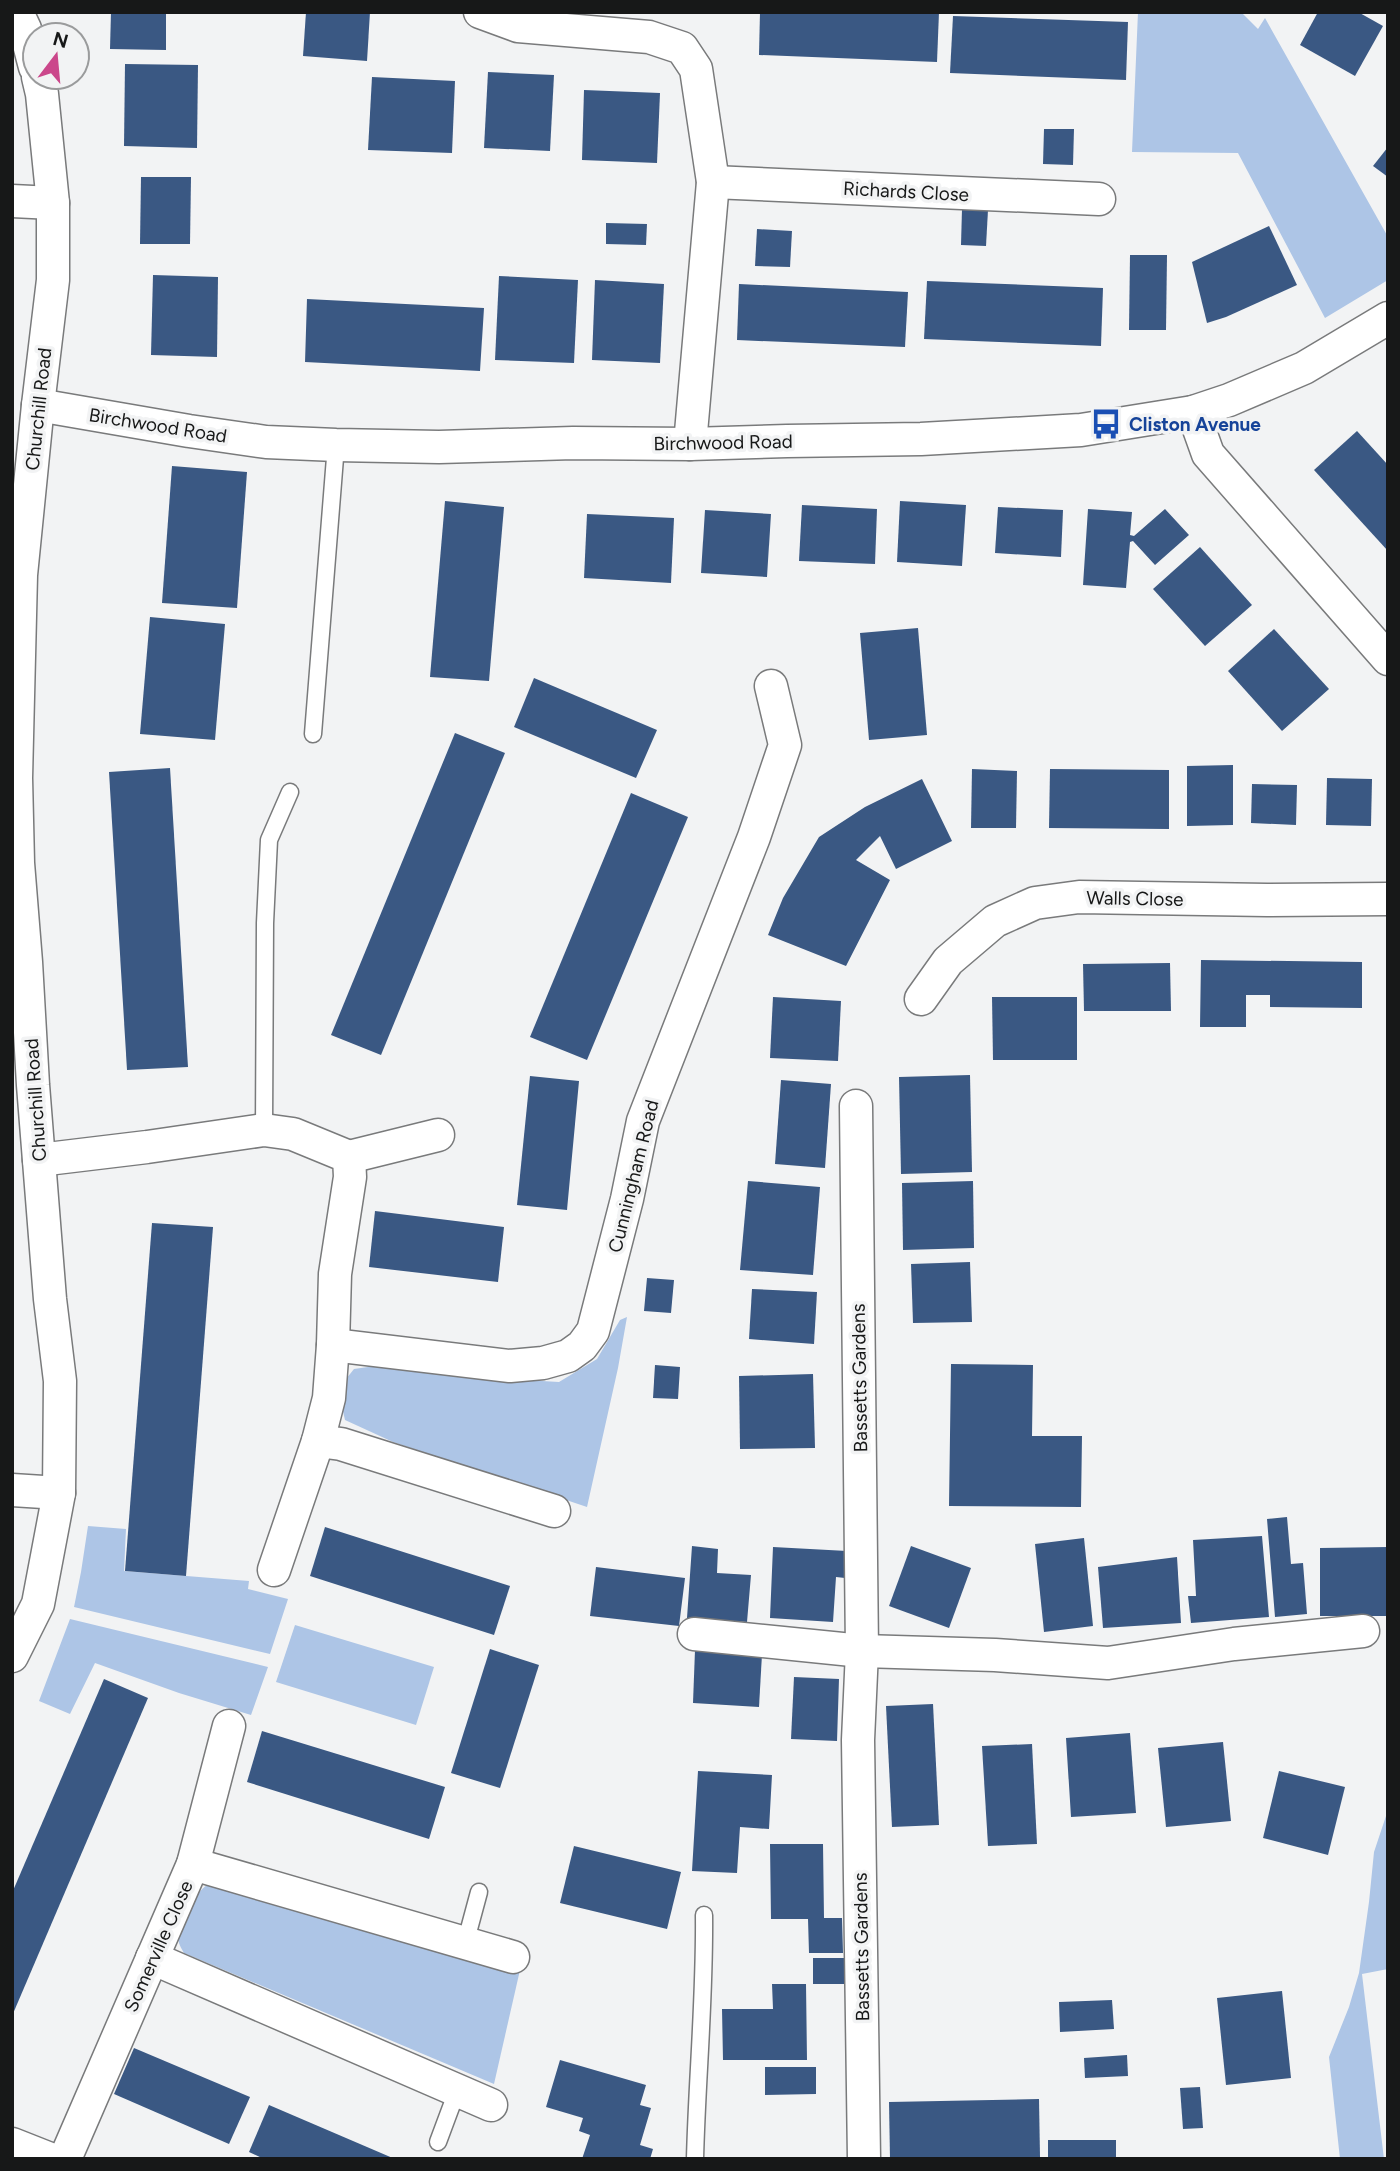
<svg xmlns="http://www.w3.org/2000/svg" width="1400" height="2171" font-family="Figtree,sans-serif">
<rect width="100%" height="100%" fill="#f2f3f4"/>
<g fill="#adc5e6">
<path d="M1138 12H1241L1258 29 1265 18 1388 237V280L1325 318 1238 153 1132 152Z"/>
<path d="M627 1317 618 1368 587 1507 393 1442 345 1420 342 1407 346 1379 354 1369 375 1366 443 1375 559 1382 597 1359 620 1320Z"/>
<path d="M88 1526 126 1529 124 1571 249 1581 248 1589 288 1599 270 1654 74 1607 81 1572Z"/>
<path d="M70 1619 268 1667 251 1715 179 1693 95 1663 70 1714 39 1701Z"/>
<path d="M295 1625 434 1667 416 1725 276 1682Z"/>
<path d="M1388 1810V1969L1362 1974 1384 2159H1340L1329 2057 1349 2007 1359 1973 1369 1902 1374 1852Z"/>
<path d="M208 1884 520 1970 494 2084 184 1953C182 1950 180 1946 179 1943 175 1925 194 1894 208 1884Z"/>
</g>
<g fill="#3a5883">
<path d="M111 12H166V50L110 49Z"/>
<path d="M306 12H370L367 61 303 56Z"/>
<path d="M760 12H939L937 62 759 55Z"/>
<path d="M1318 12H1358L1383 26 1355 76 1300 45Z"/>
<path d="M953 16 1128 22 1126 80 950 73Z"/>
<path d="M125 64 198 65 197 148 124 146Z"/>
<path d="M488 72 554 75 550 151 484 148Z"/>
<path d="M372 77 455 81 452 153 368 150Z"/>
<path d="M584 90 660 93 657 163 582 160Z"/>
<path d="M1044 129H1074L1073 165 1043 164Z"/>
<path d="M1388 147V177L1373 166Z"/>
<path d="M141 177H191L190 244H140Z"/>
<path d="M962 209 988 210 986 246 961 245Z"/>
<path d="M606 223 647 224 646 245 606 244Z"/>
<path d="M1269 226 1297 285 1226 317 1207 323 1192 262Z"/>
<path d="M757 229 792 231 790 267 755 266Z"/>
<path d="M1130 255H1167L1166 330H1129Z"/>
<path d="M153 275 218 277 217 357 151 355Z"/>
<path d="M499 276 578 280 574 363 495 360Z"/>
<path d="M595 280 664 284 660 363 592 360Z"/>
<path d="M927 281 1103 288 1101 346 924 339Z"/>
<path d="M739 284 908 292 905 347 737 340Z"/>
<path d="M307 299 484 308 480 371 305 362Z"/>
<path d="M1357 431 1388 465V551L1314 470Z"/>
<path d="M172 466 247 472 237 608 162 603Z"/>
<path d="M445 501 504 507 489 681 430 677Z"/>
<path d="M900 501 966 505 962 566 897 562Z"/>
<path d="M802 505 877 509 875 564 799 561Z"/>
<path d="M998 507 1063 510 1061 557 995 553Z"/>
<path d="M1088 509 1132 512 1130 535 1134 536 1165 509 1189 535 1155 565 1133 541 1130 542 1126 588 1083 585Z"/>
<path d="M705 510 771 514 767 577 701 573Z"/>
<path d="M587 514 674 518 671 583 584 578Z"/>
<path d="M1200 547 1252 605 1205 646 1153 589Z"/>
<path d="M150 617 225 624 215 740 140 734Z"/>
<path d="M918 628 927 735 869 740 860 633Z"/>
<path d="M1274 629 1329 689 1282 731 1228 671Z"/>
<path d="M534 678 657 730 636 778 514 727Z"/>
<path d="M455 733 505 753 381 1055 331 1035Z"/>
<path d="M1233 765V825L1187 826V766Z"/>
<path d="M170 768 188 1067 127 1070 109 772Z"/>
<path d="M972 769 1017 771 1016 828H971Z"/>
<path d="M1050 769 1169 770V829L1049 828Z"/>
<path d="M1327 778 1372 779 1371 826 1326 825Z"/>
<path d="M922 779 952 841 896 869 880 836 856 860 890 880 846 966 768 935 783 898 819 837 865 807Z"/>
<path d="M1252 784 1297 785 1296 825 1251 823Z"/>
<path d="M631 793 688 817 587 1060 530 1037Z"/>
<path d="M1201 960 1362 962V1008L1270 1007V995H1246V1027H1200Z"/>
<path d="M1170 963 1171 1011H1084L1083 964Z"/>
<path d="M773 997 841 1001 838 1061 770 1058Z"/>
<path d="M992 997H1077V1060H993Z"/>
<path d="M970 1075 972 1172 901 1174 899 1077Z"/>
<path d="M530 1076 579 1081 567 1210 517 1205Z"/>
<path d="M781 1080 831 1084 825 1168 775 1164Z"/>
<path d="M748 1181 820 1187 813 1275 740 1270Z"/>
<path d="M973 1181 974 1248 903 1250 902 1183Z"/>
<path d="M375 1211 504 1227 498 1282 369 1267Z"/>
<path d="M152 1223 213 1227 186 1576 125 1571Z"/>
<path d="M970 1262 972 1322 913 1323 911 1264Z"/>
<path d="M647 1278 674 1280 671 1313 644 1311Z"/>
<path d="M752 1289 817 1292 814 1344 749 1339Z"/>
<path d="M951 1364 1033 1365 1032 1436H1082L1081 1507 949 1506Z"/>
<path d="M655 1365 680 1367 678 1399 653 1398Z"/>
<path d="M813 1374 815 1448 740 1449 739 1376Z"/>
<path d="M1287 1517 1291 1564 1303 1563 1307 1614 1275 1617 1267 1519Z"/>
<path d="M325 1527 510 1586 494 1635 310 1576Z"/>
<path d="M1262 1536 1269 1617 1191 1623 1188 1596H1196L1193 1540Z"/>
<path d="M1084 1538 1093 1626 1044 1632 1035 1544Z"/>
<path d="M692 1546 718 1549 717 1573 751 1575 747 1622 687 1618Z"/>
<path d="M911 1546 971 1568 949 1628 889 1606Z"/>
<path d="M773 1547 847 1551 845 1578 836 1577 833 1622 770 1618Z"/>
<path d="M1388 1547V1616H1320V1548Z"/>
<path d="M1177 1557 1181 1623 1103 1628 1098 1567Z"/>
<path d="M596 1567 685 1578 679 1626 590 1616Z"/>
<path d="M490 1649 539 1665 500 1788 451 1773Z"/>
<path d="M695 1650 762 1654 759 1707 693 1703Z"/>
<path d="M794 1677 839 1679 837 1741 791 1739Z"/>
<path d="M104 1679 148 1698 12 2016V1893Z"/>
<path d="M933 1704 939 1825 892 1827 886 1706Z"/>
<path d="M262 1731 445 1787 429 1839 247 1782Z"/>
<path d="M1130 1733 1136 1813 1071 1817 1066 1738Z"/>
<path d="M1223 1742 1231 1821 1166 1827 1158 1748Z"/>
<path d="M1032 1744 1037 1844 988 1846 982 1746Z"/>
<path d="M698 1771 772 1775 769 1829 740 1827 737 1873 692 1871Z"/>
<path d="M1279 1771 1345 1787 1328 1855 1263 1838Z"/>
<path d="M770 1844H823L824 1918H842L843 1953H809L808 1919H771Z"/>
<path d="M574 1846 681 1872 667 1929 560 1903Z"/>
<path d="M813 1958H846L847 1984H813Z"/>
<path d="M772 1984H806L807 2060H723L722 2009H773Z"/>
<path d="M1282 1991 1291 2078 1226 2085 1217 1998Z"/>
<path d="M1112 2000 1114 2029 1060 2032 1059 2002Z"/>
<path d="M134 2048 250 2097 229 2144 114 2094Z"/>
<path d="M1127 2055 1128 2076 1085 2078 1084 2058Z"/>
<path d="M560 2060 646 2085 640 2105 651 2108 640 2145 653 2149 650 2159H582L590 2135 579 2131 583 2118 546 2107Z"/>
<path d="M765 2067H816V2094L765 2095Z"/>
<path d="M1200 2087 1203 2128 1183 2129 1180 2088Z"/>
<path d="M1039 2099 1040 2157 890 2159 889 2102Z"/>
<path d="M269 2105 395 2159H264L249 2152Z"/>
<rect x="1048" y="2140" width="68" height="19"/>
</g>
<g fill="none" stroke-linecap="round" stroke-linejoin="round">
<g stroke="#797a7b" stroke-width="19">
<g id="lane">
<path d="M313 734 336 445"/>
<path d="M264 1130 265 923 269 840 290 792"/>
<path d="M465 1944 479 1892"/>
<path d="M438 2142 457 2091"/>
<path d="M695 2159C697 2078 705 1997 704 1915"/>
</g>
</g>
<g stroke="#797a7b" stroke-width="35">
<g id="street">
<path d="M17 12 25 29 35 67"/>
<path d="M480 12 518 26 649 37 682 48 696 69 713 182 690 444"/>
<path d="M713 182 1099 199"/>
<path d="M12 201 53 203"/>
<path d="M38 405 189 431 266 442 336 445 439 447 573 443 690 444 787 441 921 439 1081 430 1193 412 1229 400 1304 368 1388 318"/>
<path d="M1193 412 1208 454 1388 659"/>
<path d="M921 999 948 961 995 921 1035 903 1079 897 1267 900 1388 899"/>
<path d="M856 1106 862 1651 858 1740 864 2159"/>
<path d="M349 1157 438 1135"/>
<path d="M39 1160 147 1147 264 1130 293 1134 349 1157 350 1177 335 1274 333 1345 510 1366 543 1363 568 1356 582 1346 593 1331 627 1199 643 1121 754 837 785 745 771 686"/>
<path d="M318 1441 341 1444 554 1511"/>
<path d="M12 1490 59 1493"/>
<path d="M274 1570 318 1441 329 1398 333 1345"/>
<path d="M694 1634 862 1651 995 1655 1108 1663 1234 1644 1363 1631"/>
<path d="M12 1656 38 1604 59 1493 60 1381 50 1299 33 1085 26 962 18 863 16 778 21 575 38 405 53 280V203L42 94 38 77"/>
<path d="M193 1864 513 1957"/>
<path d="M152 1958 491 2105"/>
<path d="M12 2144 50 2159"/>
<path d="M65 2159 193 1864 229 1726"/>
</g>
</g>
<use href="#lane" stroke="#fff" stroke-width="16"/>
<use href="#street" stroke="#fff" stroke-width="32"/>
</g>
<defs>
<g id="bus-bare" transform="scale(2.415)"><path d="M-5-6H5V4H4V6H2V4H-2V6H-4V4H-5ZM-3.5-4V0h7V-4ZM-3.5 1.2v1.5H-2V1.2ZM2 1.2v1.5H3.5V1.2Z" fill="#1a4fb4" stroke="#f2f3f4" stroke-width="2.5" paint-order="stroke"/></g>
</defs>
<g fill-rule="evenodd">
<use href="#bus-bare" x="1106" y="424"/>
</g>
<g text-anchor="middle" stroke-width="7" stroke-linejoin="round" paint-order="stroke">
<g font-size="19" fill="#171818" stroke="#f2f3f4">
<text transform="translate(906 191) rotate(3)" y="7">Richards Close</text>
<text transform="translate(38 409) rotate(-84)" y="7">Churchill Road</text>
<text transform="translate(158 425) rotate(9)" y="7">Birchwood Road</text>
<text transform="translate(723 442) rotate(-1)" y="7">Birchwood Road</text>
<text transform="translate(1135 898) rotate(1)" y="7">Walls Close</text>
<text transform="translate(35 1100) rotate(-94)" y="7">Churchill Road</text>
<text transform="translate(633 1176) rotate(-76)" y="7">Cunningham Road</text>
<text transform="translate(859 1378) rotate(-91)" y="7">Bassetts Gardens</text>
<text transform="translate(158 1946) rotate(-66)" y="7">Somerville Close</text>
<text transform="translate(861 1947) rotate(-91)" y="7">Bassetts Gardens</text>
</g>
<g font-size="19" font-weight="bold" fill="#164399" stroke="#f2f3f4" text-anchor="start">
<text x="1129" y="431">Cliston Avenue</text>
</g>
</g>
<rect width="1400" height="2171" fill="none" stroke="#171818" stroke-width="28"/>
<g transform="translate(56 56) rotate(16)"><circle r="33" fill="#f2f3f4" stroke="#9a9b9c" stroke-width="2"/>
<path d="M0-5L12 26L0 18L-12 26Z" fill="#cb478b"/>
<text y="-10" font-size="19" font-weight="bold" text-anchor="middle" fill="#171818">N</text>
</g>
</svg>
